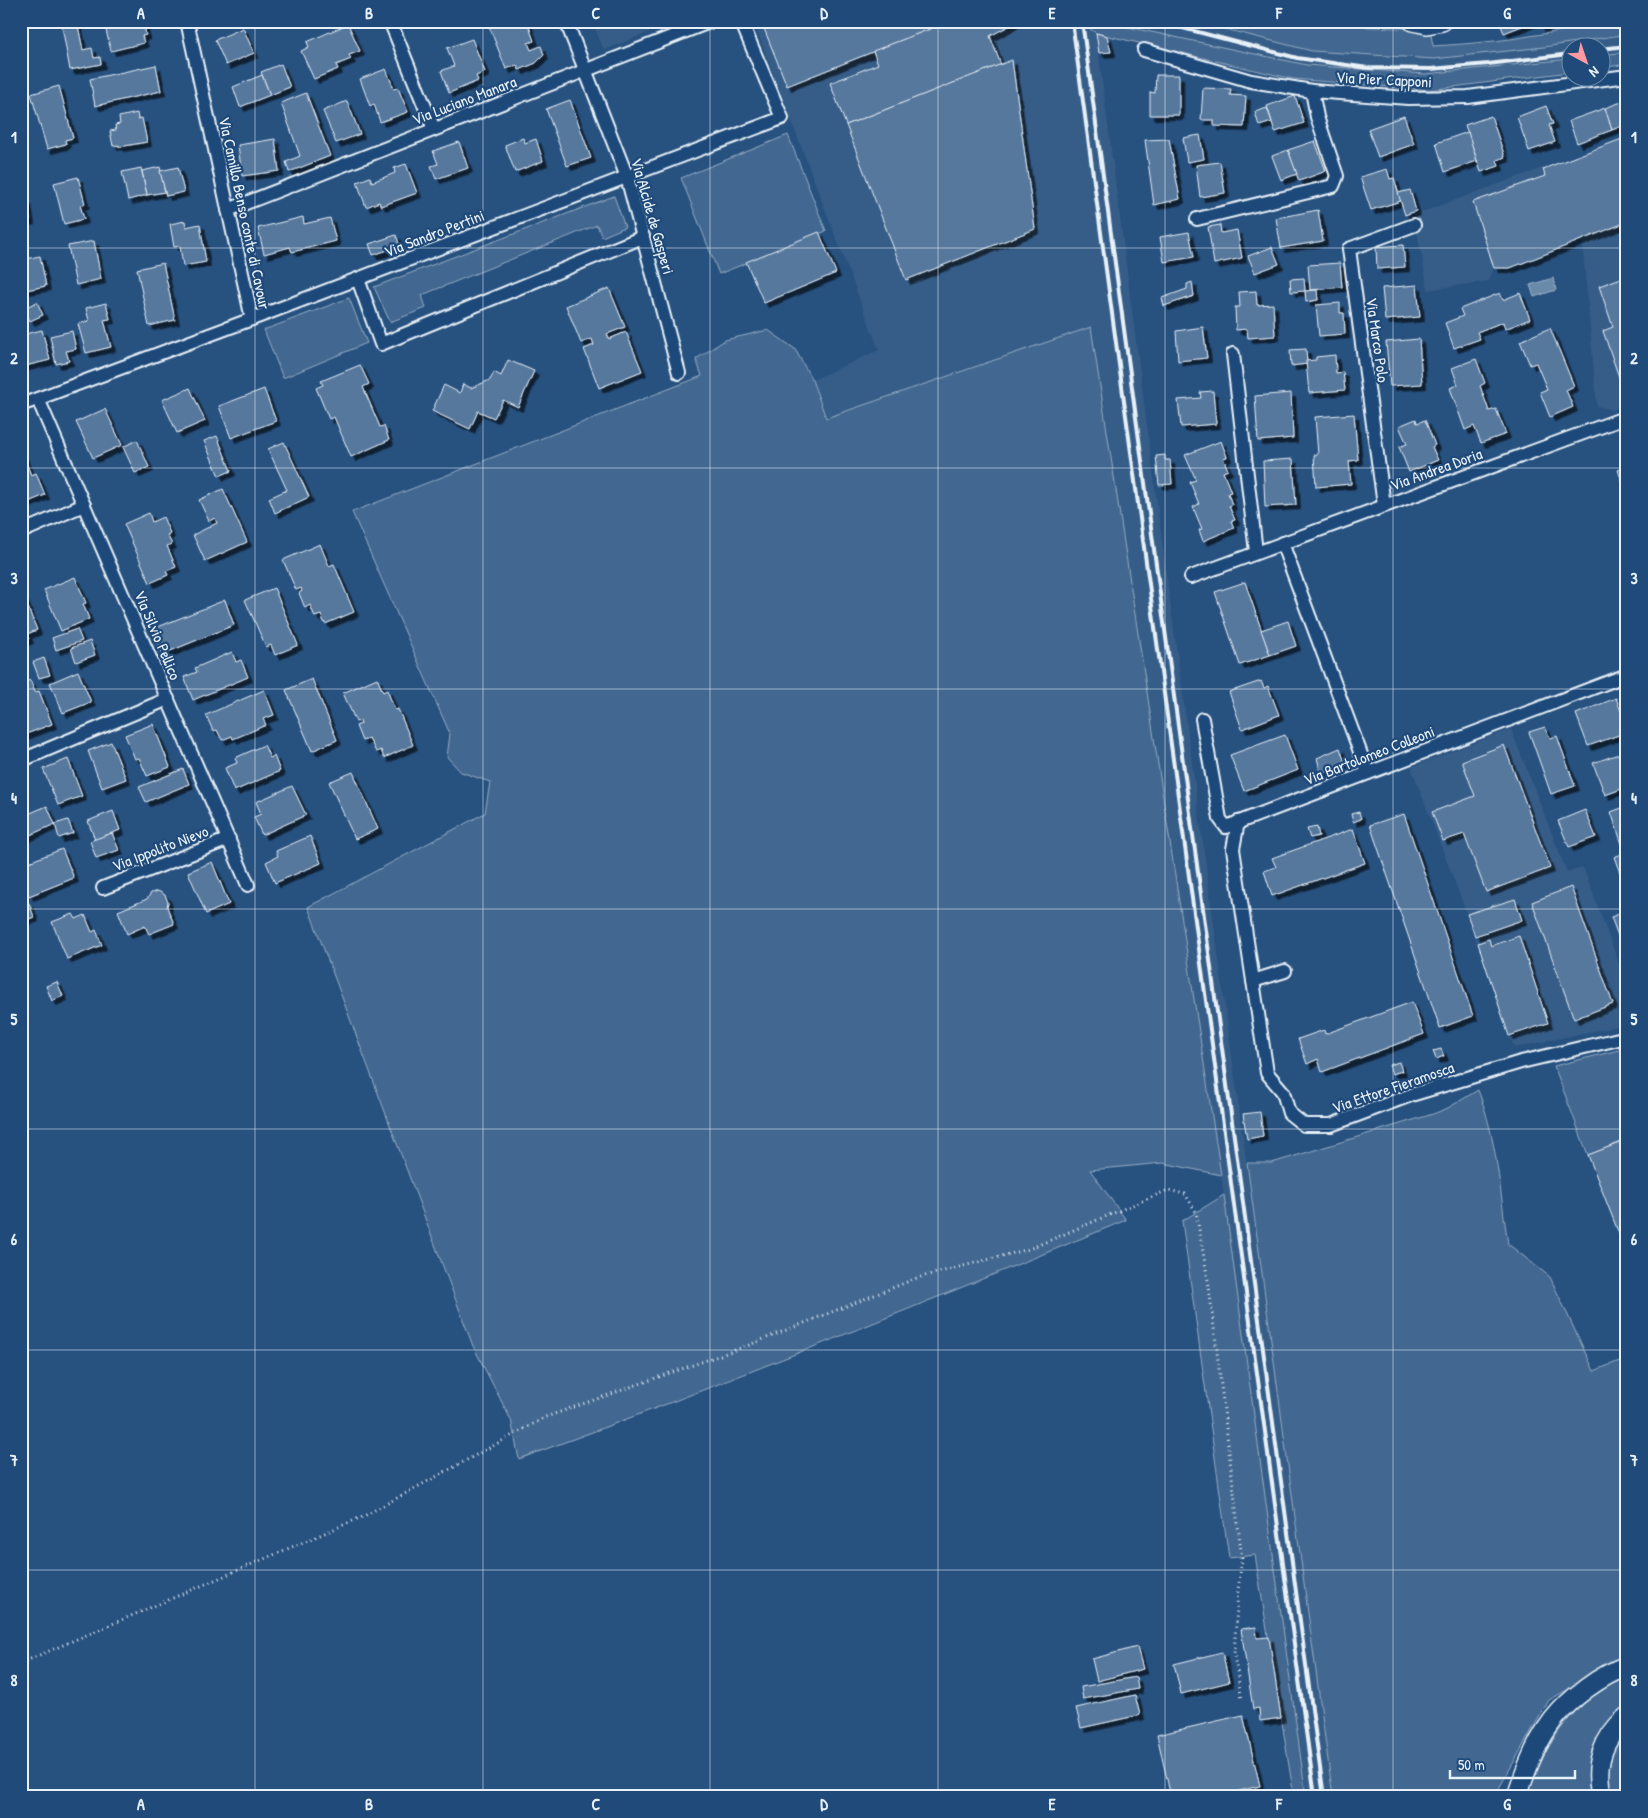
<svg xmlns="http://www.w3.org/2000/svg" width="1648" height="1818" font-family="'Patrick Hand',sans-serif">
<defs>
<filter id="shadow"><feDropShadow dx="4.5" dy="4.5" stdDeviation="0" flood-color="#0009"/></filter>
</defs>
<rect width="100%" height="100%" fill="#27517f"/>
<filter id="ink" filterUnits="userSpaceOnUse"><feTurbulence type="fractalNoise" baseFrequency=".02" numOctaves="2"/><feDisplacementMap in="SourceGraphic" scale="10" xChannelSelector="R" yChannelSelector="G"/><feConvolveMatrix kernelMatrix="1 2 1 2 8 2 1 2 1" color-interpolation-filters="sRGB"/></filter>
<g filter="url(#ink)">
<g fill="#355d88">
<path d="M592 21H678L604 50Z"/>
<path d="M753 21H1089L1090 29 1096 33 1166 572 1333 1797H1306L1221 1175 1091 328 826 418 812 380 879 350Z"/>
<path d="M1099 21H1193L1312 51 1544 47 1627 34V52L1601 55 1600 48H1570V59L1425 74 1307 65Z"/>
<path d="M1627 137V405L1612 410 1597 406 1582 240 1510 268H1494L1488 281 1428 290 1414 215Z"/>
<path d="M1511 729 1567 872 1583 867 1627 985V1024L1515 1048 1509 1036 1467 914 1411 767Z"/>
</g>
<g fill="#436891" stroke="#96acc4">
<path d="M1089 21H1099L1307 65 1425 74 1570 59V72L1429 90 1293 79 1096 33 1090 29Z"/>
<path d="M1193 21H1347L1368 27 1430 29 1433 46C1468 44 1502 41 1536 35 1567 31 1596 21 1627 21V34L1544 47 1434 59 1312 51Z"/>
<path d="M1627 52V64L1601 68V55Z"/>
<path d="M788 135 826 231 719 274 681 178Z"/>
<path d="M614 196 625 227 602 237 597 225 422 295 426 308 390 322 374 287Z"/>
<path d="M349 298 367 343 283 378 264 330Z"/>
<path d="M1091 327 1221 1175 1163 1163 1090 1170 1126 1220C925 1303 723 1385 519 1459L511 1420 473 1346 308 907 485 813 490 782 461 772 447 757 450 734 352 512 702 376 696 359 725 340 768 330 795 349 812 380 826 418Z"/>
<path d="M1627 1048V1140L1588 1155 1554 1066Z"/>
<path d="M1478 1090C1497 1138 1500 1193 1508 1244L1550 1277 1594 1371 1627 1358V1657L1549 1700 1494 1797H1333L1247 1163H1272L1433 1114 1448 1108Z"/>
<path d="M1224 1195 1306 1797H1294L1255 1555 1229 1558 1182 1221Z"/>
<path d="M1627 1677V1707L1622 1710 1593 1797H1528C1542 1744 1576 1698 1627 1677Z"/>
<path d="M1627 1729V1797H1610C1602 1769 1611 1750 1627 1729Z"/>
</g>
<path fill="#6b8aaa" stroke="#9db3c9" d="M1553 278 1556 290 1534 297 1530 285Z"/>
<g fill="#57789d" stroke="#e8f1f8" filter="url(#shadow)">
<path d="M61 21H77L83 50 92 48 94 58 100 57 101 64 70 70Z"/>
<path d="M119 21H143L146 35 142 36 144 43 111 51 105 26 119 23Z"/>
<path d="M487 21H527L534 41 528 43 531 50 541 46 544 55 536 63 519 70 517 65 506 69Z"/>
<path d="M761 21H942L943 24 787 86Z"/>
<path d="M942 21H1018L990 36 1001 65 846 125 830 83 878 64 873 51 943 24Z"/>
<path d="M1499 21H1535L1504 33Z"/>
<path d="M1538 21H1560L1541 28Z"/>
<path d="M348 24 360 51 349 55 351 59 336 65 338 69 314 79 301 51 309 47 307 42Z"/>
<path d="M243 28 254 53 226 65 215 40Z"/>
<path d="M1096 33 1107 36 1111 52 1099 53Z"/>
<path d="M472 39 485 72 476 76 478 81 449 93 441 71 454 66 447 48Z"/>
<path d="M1012 60 1035 229 906 280 846 125Z"/>
<path d="M281 64 290 87 270 95 261 72Z"/>
<path d="M156 65 161 91 95 106 90 79Z"/>
<path d="M386 69 394 89 398 88 408 112 380 122 374 104 370 106 360 79Z"/>
<path d="M262 75 270 95 240 107 233 87Z"/>
<path d="M1156 75H1179V115H1150V92L1155 93Z"/>
<path d="M59 86 73 138 65 140 66 144 47 149 31 94Z"/>
<path d="M1203 88 1231 89 1230 95 1246 96 1244 127 1214 126V120H1201Z"/>
<path d="M306 93 330 156 289 172 286 162 300 156 281 103Z"/>
<path d="M1295 96 1304 123 1275 132 1267 106Z"/>
<path d="M570 100 591 158 567 166 546 109Z"/>
<path d="M1627 100V124L1612 130 1605 108Z"/>
<path d="M347 101 360 134 336 143 323 111Z"/>
<path d="M1546 106 1553 124 1549 125 1555 142 1529 151 1517 117Z"/>
<path d="M1267 108 1272 122 1259 126 1255 112Z"/>
<path d="M1605 108 1612 130 1577 143 1569 121Z"/>
<path d="M137 113 138 119 142 118 147 142 119 147V145L113 146 110 131 116 130 115 125 120 124 119 117Z"/>
<path d="M1404 116 1414 144 1378 157 1368 129Z"/>
<path d="M1491 116 1505 157 1497 160 1499 166 1481 172 1465 125Z"/>
<path d="M1468 132 1477 161 1445 172 1436 143Z"/>
<path d="M1200 135 1204 159 1187 162 1183 138Z"/>
<path d="M1627 137V222L1510 268H1494L1473 202 1545 176 1543 169Z"/>
<path d="M523 138 525 143 536 139 543 161 515 172 505 145Z"/>
<path d="M275 139 279 171 242 176 238 145Z"/>
<path d="M1169 139 1180 199 1154 205 1145 140Z"/>
<path d="M1315 141 1326 171 1299 181 1288 150Z"/>
<path d="M459 142 468 168 436 179 431 166 438 164 433 151Z"/>
<path d="M1288 150 1297 174 1281 180 1272 156Z"/>
<path d="M1220 162 1225 193 1200 197 1196 165Z"/>
<path d="M406 164 417 193 381 206 379 202 366 207 357 182 370 177 372 182 395 173 394 168Z"/>
<path d="M160 167 165 192 147 195 142 171Z"/>
<path d="M178 167 184 192 166 196 160 171Z"/>
<path d="M141 168 147 195 128 200 122 172Z"/>
<path d="M1387 169 1390 179 1394 178 1401 201 1371 210 1360 177Z"/>
<path d="M78 177 85 204 80 205 84 219 64 224 54 183Z"/>
<path d="M1410 190 1416 211 1405 215 1398 193Z"/>
<path d="M27 201 30 220 21 222V202Z"/>
<path d="M1318 210 1323 241 1281 248 1276 218Z"/>
<path d="M303 217 304 224 330 218 336 241 292 252 290 247 264 254 258 228Z"/>
<path d="M185 221 186 227 200 224 206 262 183 266 180 246 174 247 170 224Z"/>
<path d="M1220 225 1221 233 1237 230 1242 258 1214 264 1208 227Z"/>
<path d="M819 232 836 273 764 303 746 262Z"/>
<path d="M1189 232 1194 257 1164 262 1160 237Z"/>
<path d="M396 235 400 246 373 255 369 244Z"/>
<path d="M94 241 101 279 76 285 68 246Z"/>
<path d="M1403 245 1405 267 1377 269 1376 247Z"/>
<path d="M1272 247 1279 264 1255 273 1248 256Z"/>
<path d="M40 256 46 286 21 291V260Z"/>
<path d="M163 263 175 320 149 326 137 269Z"/>
<path d="M1340 263 1342 287 1310 290 1308 265Z"/>
<path d="M1627 276V301L1621 303 1627 320V377L1620 380 1603 331 1613 327 1599 286Z"/>
<path d="M1304 278 1305 291 1291 292 1290 279Z"/>
<path d="M1192 282 1194 296 1164 306 1162 298 1187 289V284Z"/>
<path d="M1417 285 1420 317 1385 320 1382 288Z"/>
<path d="M609 288 625 327 607 334 609 339 626 332 642 371 599 388 584 349 594 345 592 339 581 343 566 306Z"/>
<path d="M1317 290 1318 300 1306 302 1305 291Z"/>
<path d="M1256 291 1257 305 1273 304 1275 336 1248 338 1247 329 1236 330 1235 307H1240L1239 292Z"/>
<path d="M1500 293 1503 300 1520 293 1530 319 1505 329 1503 322 1477 332 1480 339 1454 348 1445 323 1463 316 1460 309Z"/>
<path d="M37 302 43 315 30 321 24 308Z"/>
<path d="M106 303 110 319 104 320 111 347 86 353 78 324 89 321 86 308Z"/>
<path d="M1340 303V313H1344L1345 334 1319 336 1316 305Z"/>
<path d="M1203 327 1207 358 1178 361 1176 331Z"/>
<path d="M1550 328 1574 386 1566 390 1573 407 1550 417 1540 392 1547 389 1536 363 1530 365 1520 341Z"/>
<path d="M42 330 50 360 21 367V335Z"/>
<path d="M72 331 76 349 66 351 69 361 56 364 50 336Z"/>
<path d="M1419 339 1422 384 1390 386 1386 342Z"/>
<path d="M1306 349 1307 364 1291 366 1290 350Z"/>
<path d="M1335 355 1336 373 1343 372 1345 390 1309 393 1306 361 1316 360V357Z"/>
<path d="M1476 359 1485 383 1480 386 1489 411 1496 409 1506 434 1481 443 1474 426 1465 430 1450 388 1458 385 1452 368Z"/>
<path d="M508 360 534 371 518 407 503 400 494 418 478 411 470 429 432 411 444 385 460 393 463 384 471 388 490 380 494 372 501 376Z"/>
<path d="M360 365 369 384 363 387 380 427 384 426 389 440 351 457 334 417 329 419 316 388 323 385 321 381Z"/>
<path d="M190 388 205 421 177 433 162 400Z"/>
<path d="M264 389 276 421 231 438 219 406Z"/>
<path d="M1213 391 1216 424 1181 427 1178 400 1201 398 1200 392Z"/>
<path d="M1291 393 1293 438 1258 441 1255 396Z"/>
<path d="M105 409 122 445 93 458 76 422Z"/>
<path d="M1354 414 1358 460 1349 461 1351 484 1316 487 1314 455 1318 454 1315 417Z"/>
<path d="M1416 419 1417 423 1425 420 1435 445 1432 447 1438 460 1409 472 1399 447 1407 444 1399 426Z"/>
<path d="M217 436 231 471 219 476 204 441Z"/>
<path d="M137 440 149 467 135 473 123 447Z"/>
<path d="M1221 441 1227 457 1223 458 1228 470 1223 472 1231 492 1228 493 1232 505 1229 506 1235 520 1231 521 1234 528 1203 541 1199 530 1202 529 1193 507 1199 504 1190 482 1196 480 1185 455Z"/>
<path d="M284 442 309 497 275 513 269 498 287 490 268 449Z"/>
<path d="M21 455H23L31 475 36 473 45 495 21 505Z"/>
<path d="M1165 455V460H1170L1172 484 1159 485 1156 456Z"/>
<path d="M1293 459 1296 505 1265 507 1263 461Z"/>
<path d="M1627 467V495L1618 470Z"/>
<path d="M223 489 247 542 205 561 193 535 217 523 215 518 209 521 199 500Z"/>
<path d="M149 513 152 522 163 517 170 533 167 535 172 544 167 546 176 567 166 571 168 575 150 583 124 524Z"/>
<path d="M320 544 329 566 334 564 354 612 325 624 321 615 315 617 310 605 305 608 299 593 302 591 301 588 296 590 283 560Z"/>
<path d="M75 577 86 603 83 604 89 619 61 631 44 590Z"/>
<path d="M1245 582 1270 655 1240 665 1215 592Z"/>
<path d="M274 588 298 645 275 655 271 645 266 647 245 600Z"/>
<path d="M24 598 37 630 27 634 29 639 21 642V600Z"/>
<path d="M225 600 234 625 163 654 153 629Z"/>
<path d="M1288 621 1296 646 1270 655 1261 630Z"/>
<path d="M77 629 82 641 56 650 52 638Z"/>
<path d="M90 641 95 655 76 662 71 648Z"/>
<path d="M232 652 236 662 241 660 248 677 193 700 184 677 197 672 195 668Z"/>
<path d="M44 658 50 675 39 678 33 662Z"/>
<path d="M78 671 91 702 63 713 50 683Z"/>
<path d="M377 678 383 692 387 690 395 710 398 709 413 745 384 758 381 750 376 752 369 738 362 741 356 726 361 724 360 720 356 722 343 693Z"/>
<path d="M312 679 337 740 312 751 286 690Z"/>
<path d="M30 680 35 692 39 691 52 724 21 736V684Z"/>
<path d="M1261 681 1264 688 1268 686 1279 715 1242 729 1229 692Z"/>
<path d="M264 690 274 715 263 719 266 725 233 739 232 736 222 740 217 730 213 731 206 715Z"/>
<path d="M1616 698 1627 727V732L1588 746 1576 714Z"/>
<path d="M153 724 170 767 147 776 139 758 135 759 125 735Z"/>
<path d="M1545 727 1550 738 1557 736 1575 786 1551 794 1529 732Z"/>
<path d="M1285 735 1298 770 1244 791 1230 755Z"/>
<path d="M111 742 126 779 102 788 88 751Z"/>
<path d="M264 745 270 758 274 756 280 771 234 791 225 768 237 763 235 758Z"/>
<path d="M1504 745 1550 868 1486 892 1464 834 1443 841 1432 812 1475 796 1462 761Z"/>
<path d="M1340 748 1345 763 1321 773 1317 758Z"/>
<path d="M1627 751V787L1605 795 1593 763Z"/>
<path d="M68 759 82 796 58 805 43 769Z"/>
<path d="M183 769 189 784 146 802 139 787Z"/>
<path d="M353 772 378 829 355 839 329 782Z"/>
<path d="M292 786 306 815 262 835 254 817 261 814 256 802Z"/>
<path d="M47 806 55 824 21 839V817Z"/>
<path d="M1627 806V842L1622 844 1611 812Z"/>
<path d="M1585 810 1596 837 1569 847 1558 821Z"/>
<path d="M113 811 120 830 95 840 88 821Z"/>
<path d="M1359 812 1361 819 1353 822 1351 814Z"/>
<path d="M1404 814 1473 1016 1440 1028 1370 825Z"/>
<path d="M68 820 73 833 59 838 55 824Z"/>
<path d="M1317 827 1319 836 1310 838 1307 829Z"/>
<path d="M1353 829 1365 863 1272 896 1264 871 1276 867 1272 858Z"/>
<path d="M112 833 119 850 96 858 90 841Z"/>
<path d="M310 836 321 863 275 883 266 862 278 856 276 851Z"/>
<path d="M62 849 74 878 29 896 21 876V865Z"/>
<path d="M1627 852V891L1614 857Z"/>
<path d="M212 862 229 904 206 914 188 872Z"/>
<path d="M1571 887 1613 1004 1574 1019 1532 902Z"/>
<path d="M158 891 165 895 168 902 167 907 174 924 149 934 145 926 127 934 118 911 147 899 151 893Z"/>
<path d="M23 899 25 905 29 903 34 917 21 922V900Z"/>
<path d="M1515 899 1522 920 1475 936 1467 914Z"/>
<path d="M1627 911V960L1611 917Z"/>
<path d="M73 914 76 919 85 915 92 932 96 930 102 945 67 959 52 922Z"/>
<path d="M1519 936 1548 1023 1509 1036 1478 943 1489 939 1491 946Z"/>
<path d="M57 982 63 996 52 1001 46 986Z"/>
<path d="M1412 1002 1424 1034 1322 1072 1318 1059 1307 1064 1298 1039 1324 1030 1325 1034Z"/>
<path d="M1441 1049 1444 1056 1436 1059 1433 1051Z"/>
<path d="M1399 1062 1402 1071 1392 1074 1389 1065Z"/>
<path d="M1260 1112 1263 1136 1247 1139 1243 1114Z"/>
<path d="M1627 1140V1254L1588 1155Z"/>
<path d="M1256 1627 1257 1638 1269 1637 1281 1718 1260 1721 1259 1708 1253 1709 1241 1629Z"/>
<path d="M1137 1647 1143 1669 1097 1681 1092 1659Z"/>
<path d="M1222 1652 1229 1682 1181 1694 1174 1664Z"/>
<path d="M1136 1677 1138 1689 1083 1699 1081 1687Z"/>
<path d="M1135 1695 1140 1715 1081 1728 1076 1708Z"/>
<path d="M1243 1715 1260 1786 1213 1797H1171L1157 1735Z"/>
</g>
<g fill="none" stroke-linecap="round" stroke-linejoin="round">
<g stroke="#e8f1f8" stroke-width="16">
<g id="street">
<path d="M390 21 434 129"/>
<path d="M566 21 627 177 679 373"/>
<path d="M1144 50 1251 81 1312 91 1408 98 1468 97 1627 76"/>
<path d="M228 210 712 21"/>
<path d="M1197 219 1333 186 1337 176 1317 117 1312 91"/>
<path d="M358 279 381 344 643 237"/>
<path d="M252 319 782 118 741 21"/>
<path d="M1233 354 1256 552"/>
<path d="M38 399 248 885"/>
<path d="M21 405 252 319 187 21"/>
<path d="M1384 505 1349 249 1414 225"/>
<path d="M21 532 84 505"/>
<path d="M1282 543 1368 773"/>
<path d="M1191 577 1627 417"/>
<path d="M1202 719 1220 819 1226 827 1627 675"/>
<path d="M27 758 168 699"/>
<path d="M1238 822 1233 849 1267 1073 1283 1092 1289 1113 1304 1125H1331L1411 1095 1521 1062 1627 1037"/>
<path d="M103 888 229 839"/>
<path d="M1253 981 1285 971"/>
</g>
</g>
<g stroke="#e8f1f8" stroke-width="22">
<g id="secondary">
<path d="M1413 21 1427 24 1442 21"/>
<path d="M1517 1797C1525 1771 1536 1742 1553 1720 1570 1698 1601 1675 1627 1666"/>
<path d="M1602 1797C1593 1765 1603 1738 1627 1717"/>
</g>
</g>
<path stroke="#e8f1f8" stroke-width="3" stroke-dasharray="1 4" stroke-linecap="butt" d="M21 1663 362 1517 546 1417 749 1345 917 1278 1029 1249 1168 1190 1185 1194 1196 1212 1209 1286 1242 1559 1238 1590 1234 1655 1242 1700"/>
<use href="#street" stroke="#1f4a7a" stroke-width="12"/>
<use href="#secondary" stroke="#1f4a7a" stroke-width="19"/>
<g stroke="#e8f1f8" stroke-width="4">
<path d="M1072 21 1315 1797"/>
<path d="M1082 21 1324 1797"/>
<path d="M1156 21 1297 58 1368 68 1431 69 1488 64 1570 54"/>
<path d="M1600 49 1627 46"/>
</g>
</g>
</g>
<path fill="none" stroke="#e8f1f8" stroke-width="1" stroke-opacity="0.55" d="M255 21V1797M483 21V1797M710 21V1797M938 21V1797M1165 21V1797M1393 21V1797M21 248H1627M21 468H1627M21 689H1627M21 909H1627M21 1129H1627M21 1350H1627M21 1570H1627"/>
<g text-anchor="middle" stroke-width="4.5" stroke-linejoin="round" paint-order="stroke">
<g font-size="16" fill="#e8f1f8" stroke="#1f4a7a">
<text transform="translate(1384 79) rotate(3)" y="6">Via Pier Capponi</text>
<text transform="translate(464 100) rotate(-21)" y="6">Via Luciano Manara</text>
<text transform="translate(245 213) rotate(78)" y="6">Via Camillo Benso conte di Cavour</text>
<text transform="translate(653 216) rotate(74)" y="6">Via Alcide de Gasperi</text>
<text transform="translate(434 233) rotate(-21)" y="6">Via Sandro Pertini</text>
<text transform="translate(1378 340) rotate(82)" y="6">Via Marco Polo</text>
<text transform="translate(1436 469) rotate(-20)" y="6">Via Andrea Doria</text>
<text transform="translate(158 635) rotate(67)" y="6">Via Silvio Pellico</text>
<text transform="translate(1369 755) rotate(-21)" y="6">Via Bartolomeo Colleoni</text>
<text transform="translate(160 848) rotate(-21)" y="6">Via Ippolito Nievo</text>
<text transform="translate(1393 1087) rotate(-19)" y="6">Via Ettore Fieramosca</text>
</g>
</g>
<rect width="1648" height="1818" fill="none" stroke="#1f4a7a" stroke-width="55"/>
<g transform="translate(1586 62) rotate(140)"><circle r="24" fill="#1f4a7a" stroke="#6f8dac"/>
<path d="M0-4L9 19L0 12L-9 19Z" fill="#ff9aa2"/>
<text y="-8" font-size="14" font-weight="bold" text-anchor="middle" fill="#e8f1f8">N</text>
</g>
<path d="M1450 1770v8h125v-8" fill="none" stroke="#e8f1f8" stroke-width="2.5"/>
<text x="1458" y="1770" font-size="15" fill="#e8f1f8" stroke="#1f4a7a" stroke-width="4" paint-order="stroke">50 m</text>
<rect x="28" y="28" width="1592" height="1762" fill="none" stroke="#e8f1f8" stroke-width="2"/>
<g font-size="16" text-anchor="middle" font-weight="bold" fill="#e8f1f8">
<text x="141" y="19">A</text>
<text x="369" y="19">B</text>
<text x="596" y="19">C</text>
<text x="824" y="19">D</text>
<text x="1052" y="19">E</text>
<text x="1279" y="19">F</text>
<text x="1507" y="19">G</text>
<text x="14" y="143">1</text>
<text x="1634" y="143">1</text>
<text x="14" y="364">2</text>
<text x="1634" y="364">2</text>
<text x="14" y="584">3</text>
<text x="1634" y="584">3</text>
<text x="14" y="804">4</text>
<text x="1634" y="804">4</text>
<text x="14" y="1025">5</text>
<text x="1634" y="1025">5</text>
<text x="14" y="1245">6</text>
<text x="1634" y="1245">6</text>
<text x="14" y="1466">7</text>
<text x="1634" y="1466">7</text>
<text x="14" y="1686">8</text>
<text x="1634" y="1686">8</text>
<text x="141" y="1810">A</text>
<text x="369" y="1810">B</text>
<text x="596" y="1810">C</text>
<text x="824" y="1810">D</text>
<text x="1052" y="1810">E</text>
<text x="1279" y="1810">F</text>
<text x="1507" y="1810">G</text>
</g>
</svg>
